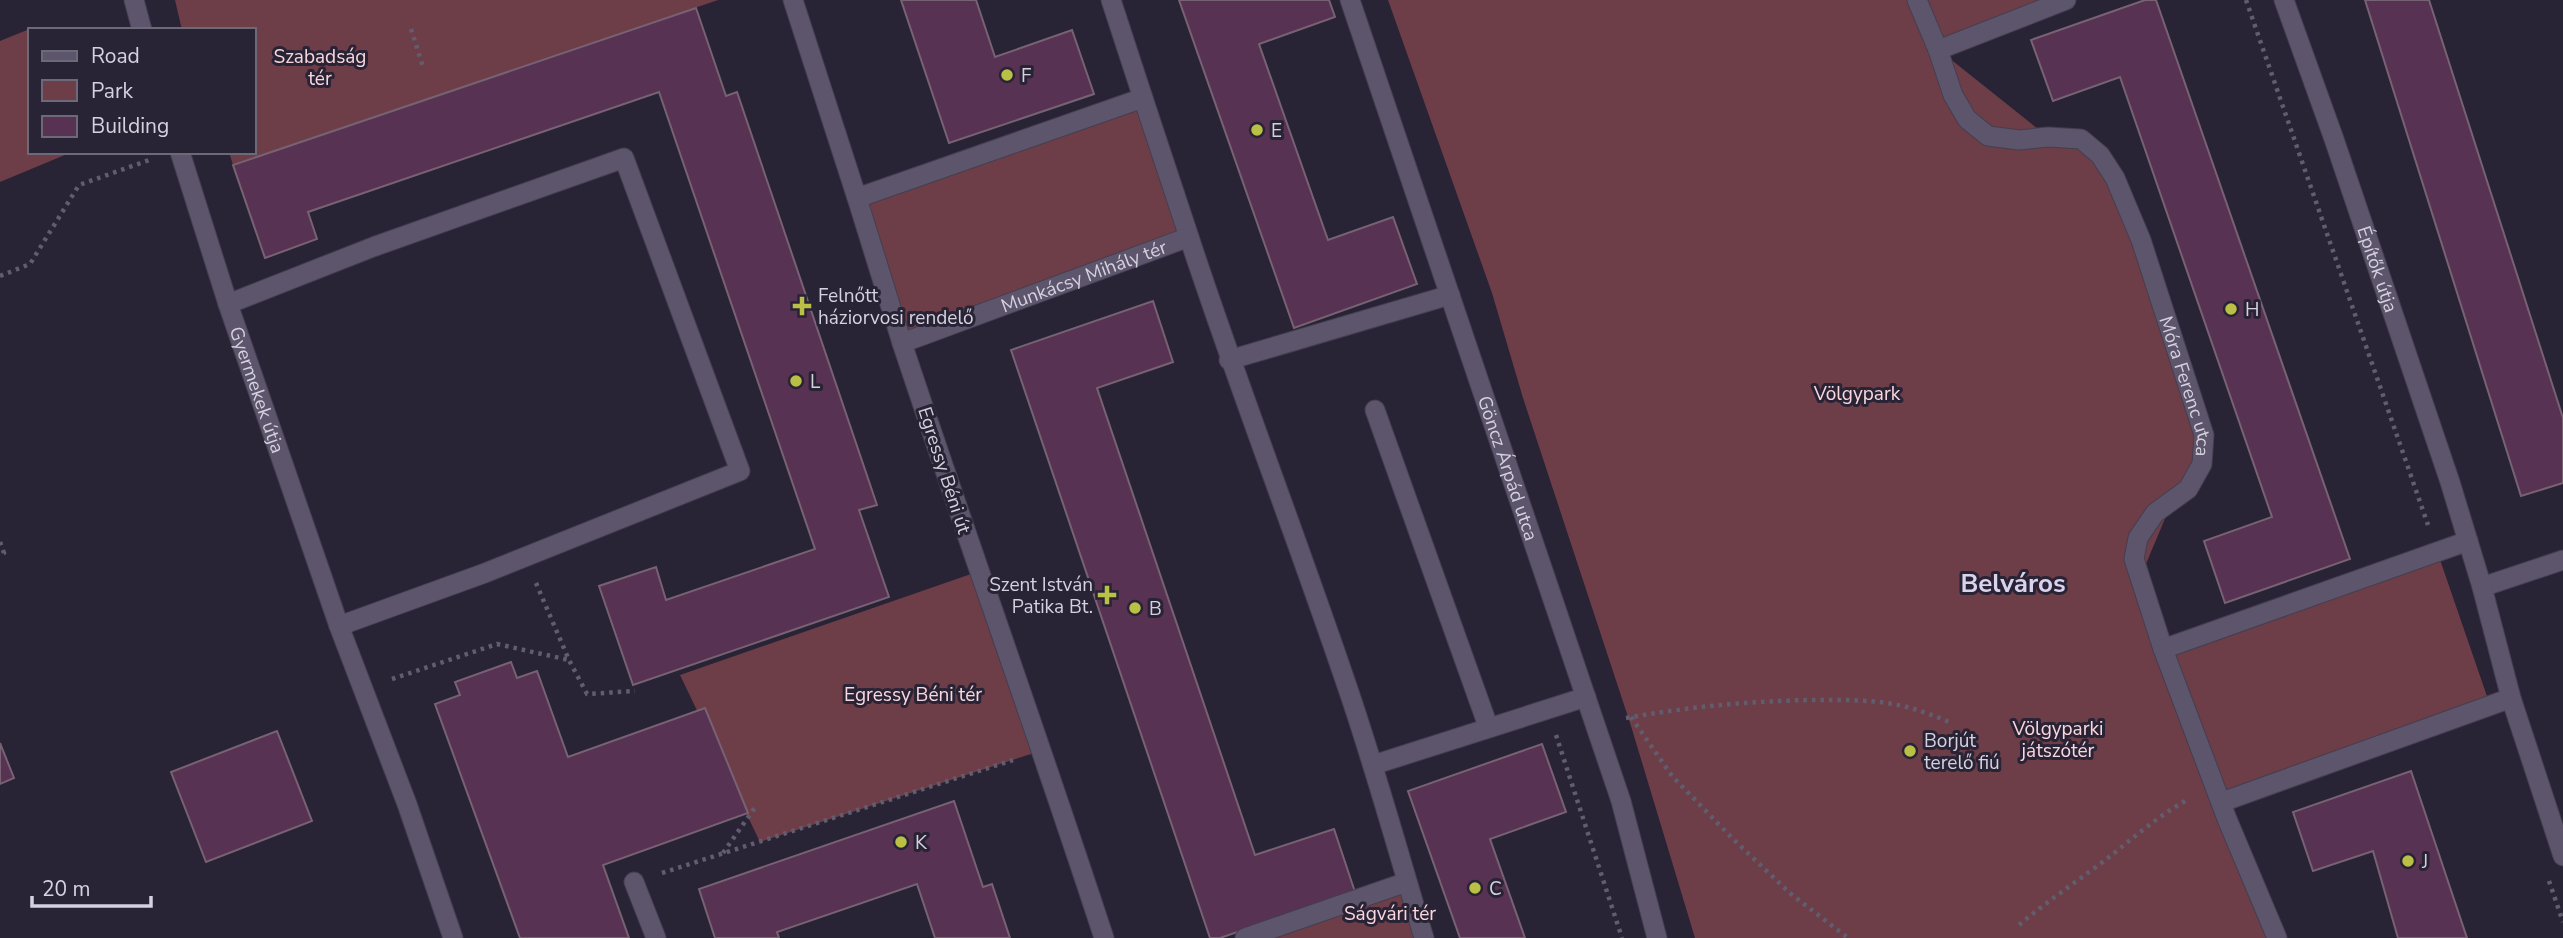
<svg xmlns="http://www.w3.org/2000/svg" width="2563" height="938" font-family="'Nunito Sans',sans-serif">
<rect width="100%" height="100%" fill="#292336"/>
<g fill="#6d3e48">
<path d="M175 0H718L233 165 229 152H254V30H182Z"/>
<path d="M1388 0H2066L1939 50 2048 137 2100 155 2162 308 2202 464 2172 502 2140 578 2163 649 2437 551 2490 705 2222 802 2268 938H1695L1631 726 1523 398 1492 293Z"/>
<path d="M32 28 30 30V152H72L0 182V41Z"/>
<path d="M1143 98 1189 237 902 343 857 198Z"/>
<path d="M971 574 1034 753 760 842 680 675Z"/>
<path d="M1407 882 1424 938H1245Z"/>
</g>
<g fill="#573252" stroke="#776273" stroke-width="2">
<path d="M901 0H976L995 57 1072 30 1094 94 949 143Z"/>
<path d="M1179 0H1329L1335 17 1259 44 1328 240 1393 217 1417 284 1294 328Z"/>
<path d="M2145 0H2156L2350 559 2225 603 2204 541 2272 517 2120 77 2053 101 2031 40Z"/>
<path d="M2365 0H2429L2563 418V483L2521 496Z"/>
<path d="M696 8 726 96 737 92 877 505 859 510 889 597 633 685 599 586 656 567 666 600 815 549 659 92 308 212 317 239 265 258 233 165Z"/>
<path d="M1153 301 1173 362 1097 388 1255 855 1334 829 1355 892 1220 938H1210L1011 350Z"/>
<path d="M511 662 517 678 537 671 568 757 705 708 748 813 603 865 629 938H520L435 704 460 695 455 682Z"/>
<path d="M277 731 312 821 206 862 171 772Z"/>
<path d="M0 743 14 778 0 784Z"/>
<path d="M1542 744 1566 812 1490 839 1525 938H1460L1408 791Z"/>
<path d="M2411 771 2467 938H2398L2373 851 2313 871 2293 812Z"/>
<path d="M954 801 983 887 992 884 1010 938H935L917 884 777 932 779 938H715L699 889Z"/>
</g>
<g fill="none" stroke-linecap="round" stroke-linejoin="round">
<g stroke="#443e4f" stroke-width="21">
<g id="pedestrian">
<path d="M1143 98 1189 237"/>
<path d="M857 198 902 343"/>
</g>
</g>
<g stroke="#443e4f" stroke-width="21">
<g id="minor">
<path d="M134 0 142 30"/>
<path d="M793 0 857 198 1143 98 1111 0"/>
<path id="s1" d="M1350 0 1621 801 1657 938"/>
<path id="s2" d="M1917 0 1938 50 1953 95 1967 119 1988 136 2019 140 2048 137 2081 139 2100 155 2115 178 2141 240 2204 435 2202 464 2188 489 2155 513 2138 538 2134 559 2163 649 2227 819 2277 938"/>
<path d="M1938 50 2066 0"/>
<path id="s3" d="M180 152 228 304 339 626 407 804 453 938"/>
<path d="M228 304 373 247 624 158 740 471 485 573 339 626"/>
<path d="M1229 360 1450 295"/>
<path d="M1375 410 1488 726"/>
<path d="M2482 587 2563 560"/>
<path d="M2163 649 2468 541"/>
<path d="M1373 765 1586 697"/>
<path d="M2222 802 2511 698"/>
<path d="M634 882 656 938"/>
<path id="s4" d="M1104 938C1039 739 968 542 902 343L1189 237C1239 389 1297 538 1348 689 1376 771 1399 855 1424 938"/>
<path d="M1245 938 1407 882"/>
</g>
</g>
<g stroke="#443e4f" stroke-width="21">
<g id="tertiary">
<path id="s5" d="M2284 0 2334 139 2450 482 2482 587 2511 698 2563 856"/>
</g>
</g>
<g stroke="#625d6e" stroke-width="4.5" stroke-dasharray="3.5 5" stroke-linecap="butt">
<path d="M2246 0 2428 525"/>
<path d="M411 29 423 67"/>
<path d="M0 276 30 264 79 185 152 159"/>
<path d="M0 542 4 553 0 554"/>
<path d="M536 583 569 660 587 694 635 691"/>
<path d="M392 679 497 644 569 660"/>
<path d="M1631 717 1672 776 1733 839 1791 894 1848 938"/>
<path d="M1626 718C1688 707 1748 701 1811 700 1843 700 1876 699 1907 707 1922 711 1937 717 1952 723"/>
<path d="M1556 735 1622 938"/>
<path d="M723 853 756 806"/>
<path d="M662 873 1013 760"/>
<path d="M2549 881 2563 922"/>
<path d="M2019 925C2044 904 2070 886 2096 867 2127 844 2154 818 2187 800"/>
</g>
<use href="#pedestrian" stroke="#5c556c" stroke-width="19"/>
<use href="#minor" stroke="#5c556c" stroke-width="19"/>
<use href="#tertiary" stroke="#5c556c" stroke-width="19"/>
</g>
<g fill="#bac045" stroke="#292336" stroke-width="2.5">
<circle cx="1007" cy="75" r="7"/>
<circle cx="1257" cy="130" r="7"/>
<path d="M798.5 295.5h7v7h7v7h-7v7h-7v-7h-7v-7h7z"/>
<circle cx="2231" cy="309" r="7"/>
<circle cx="796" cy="381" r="7"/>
<path d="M1103.5 584.5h7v7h7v7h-7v7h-7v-7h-7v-7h7z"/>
<circle cx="1135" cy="608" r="7"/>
<circle cx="1910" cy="751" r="7"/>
<circle cx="901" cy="842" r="7"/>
<circle cx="2408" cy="861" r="7"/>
<circle cx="1475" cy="888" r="7"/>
</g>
<g text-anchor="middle" stroke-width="6" stroke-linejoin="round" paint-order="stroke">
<g font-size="19" fill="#fad7dc" stroke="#292336">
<text x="320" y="63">Szabadság<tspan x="320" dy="22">tér</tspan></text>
<text x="1857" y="400">Völgypark</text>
<text x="913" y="701">Egressy Béni tér</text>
<text x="2058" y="735">Völgyparki<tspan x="2058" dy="22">játszótér</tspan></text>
<text x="1390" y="920">Ságvári tér</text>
</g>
<g font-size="19" fill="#d5d1de" stroke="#292336" text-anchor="start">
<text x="1021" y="82">F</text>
<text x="1271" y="137">E</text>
<text x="818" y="302">Felnőtt<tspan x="818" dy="22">háziorvosi rendelő</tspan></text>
<text x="2245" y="316">H</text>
<text x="810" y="388">L</text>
<text x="1093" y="591" text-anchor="end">Szent István<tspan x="1093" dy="22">Patika Bt.</tspan></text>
<text x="1149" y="615">B</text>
<text x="1924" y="747">Borjút<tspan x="1924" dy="22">terelő fiú</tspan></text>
<text x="915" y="849">K</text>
<text x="2422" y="868">J</text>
<text x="1489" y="895">C</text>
</g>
<g font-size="19" fill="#d5d1de" stroke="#292336">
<text dy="7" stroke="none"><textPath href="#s5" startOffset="285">Építők útja</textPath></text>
<text dy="7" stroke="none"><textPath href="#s4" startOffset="822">Munkácsy Mihály tér</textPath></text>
<text dy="7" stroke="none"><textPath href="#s2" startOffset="523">Móra Ferenc utca</textPath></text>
<text dy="7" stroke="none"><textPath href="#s3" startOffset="250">Gyermekek útja</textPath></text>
<text dy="7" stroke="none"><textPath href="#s1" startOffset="494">Göncz Árpád utca</textPath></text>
<text transform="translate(945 470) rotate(72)" y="7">Egressy Béni út</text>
</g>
<g font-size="26" font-weight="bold" fill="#dad3ed" stroke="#292336">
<text x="2013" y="592">Belváros</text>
</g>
</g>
<rect x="28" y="28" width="228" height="126" fill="#292336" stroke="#6e6979" stroke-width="2"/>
<rect x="42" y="51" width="35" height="10" fill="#5c556c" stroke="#6e6979" stroke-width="2"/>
<text x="91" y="63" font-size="21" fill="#d5d1de">Road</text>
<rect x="42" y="80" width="35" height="21" fill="#6d3e48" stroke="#6e6979" stroke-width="2"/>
<text x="91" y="98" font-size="21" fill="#d5d1de">Park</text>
<rect x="42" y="116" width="35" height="21" fill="#573252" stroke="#6e6979" stroke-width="2"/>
<text x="91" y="133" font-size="21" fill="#d5d1de">Building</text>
<path d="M32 896v10h119v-10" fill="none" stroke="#d5d1de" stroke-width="3.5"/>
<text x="42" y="896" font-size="21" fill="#d5d1de" stroke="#292336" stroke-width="5" paint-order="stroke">20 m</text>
</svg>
